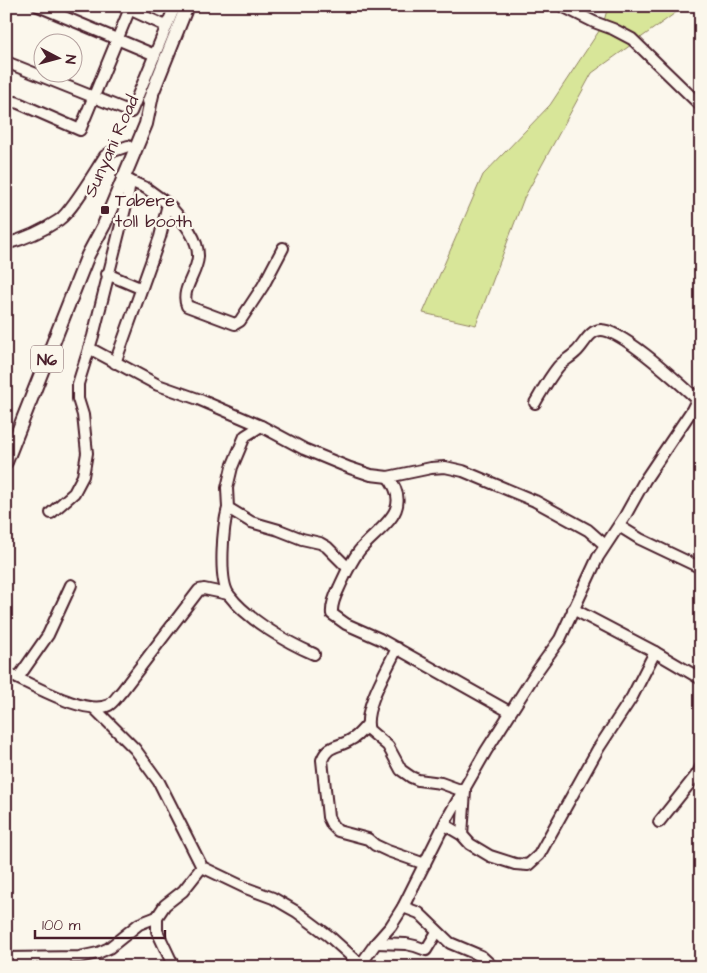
<svg xmlns="http://www.w3.org/2000/svg" width="707" height="973" font-family="'Architects Daughter',sans-serif">
<rect width="100%" height="100%" fill="#fbf7ec"/>
<filter id="ink" filterUnits="userSpaceOnUse"><feTurbulence type="fractalNoise" baseFrequency=".02" numOctaves="2"/><feDisplacementMap in="SourceGraphic" scale="10" xChannelSelector="R" yChannelSelector="G"/><feConvolveMatrix kernelMatrix="1 2 1 2 8 2 1 2 1" color-interpolation-filters="sRGB"/></filter>
<g filter="url(#ink)">
<path fill="#d8e699" stroke="#918262" d="M608 6H685L592 73 524 198 476 325 423 313 483 175 550 105 603 25Z"/>
<g fill="none" stroke-linecap="round" stroke-linejoin="round">
<g stroke="#4a1f2b" stroke-width="14">
<g id="minor">
<path d="M38 6 155 55"/>
<path d="M122 6 166 26"/>
<path d="M562 6 594 22 613 29 632 39 701 106"/>
<path d="M6 62 131 112 175 6"/>
<path d="M6 102H16L80 130 131 6"/>
<path d="M168 204C180 218 199 237 198 257 197 274 180 290 187 306L235 324 240 321 263 286 283 248"/>
<path d="M6 244C24 239 44 230 59 220 72 211 95 171 105 156L111 152 128 146"/>
<path d="M107 274 140 288"/>
<path d="M89 348 158 385 198 399 261 426 304 449 350 468 371 475 388 477 431 468 445 467 463 471 535 501 588 530 605 545"/>
<path d="M115 363 160 237 168 204 146 188 130 181"/>
<path d="M535 403C542 391 549 378 558 367 563 361 570 358 576 352 584 345 589 330 601 330 623 330 680 384 698 400"/>
<path d="M261 426 245 436 232 467 227 488 228 508 251 522 279 530 302 539 320 543 327 547 348 568"/>
<path d="M388 477C415 511 379 527 359 551 350 563 345 575 339 588 335 596 331 605 332 614L346 624 380 639 510 712"/>
<path d="M228 508C223 526 218 580 229 595 247 619 286 642 314 654"/>
<path d="M51 513 74 493 83 476 87 453 83 415 78 399V384L93 336 127 201 130 181 122 178"/>
<path d="M619 526 640 539 701 568"/>
<path d="M573 609 655 652 701 679"/>
<path d="M397 648C388 668 362 710 369 730L388 746 401 770 411 777 418 780 441 783 463 791"/>
<path d="M6 673C30 683 85 717 109 705 114 702 118 695 122 691L199 590 204 589 228 594"/>
<path d="M18 678 48 635 71 585"/>
<path d="M94 708 135 749 159 782 202 867"/>
<path d="M367 725C362 730 358 736 352 739 339 748 328 744 322 760L328 817 332 825 338 831 368 839 375 845 388 851 425 864"/>
<path d="M659 822 698 773 701 767"/>
<path d="M445 825 462 835 470 844 490 856 515 864 528 865 539 855 598 749 632 697 655 652"/>
<path d="M462 835 465 791"/>
<path d="M403 907 419 913 450 943 481 956 493 967"/>
<path d="M376 943 406 944 415 946 426 950 437 932"/>
<path d="M6 958 79 957 98 953 109 948 139 924 157 917"/>
<path d="M174 967 157 931V917L165 905 183 891 202 867 246 888 273 898 297 912 329 936 360 964"/>
<path d="M359 967 376 943 391 926 403 907 447 819 486 751 535 674 560 639 598 557 625 516 645 480 692 410 701 392"/>
</g>
</g>
<g stroke="#4a1f2b" stroke-width="16">
<g id="major">
<path d="M149 101 187 6"/>
<path d="M6 462 88 255 104 225 146 124 152 95"/>
</g>
</g>
<use href="#minor" stroke="#fbf7ec" stroke-width="10"/>
<use href="#major" stroke="#fbf7ec" stroke-width="12"/>
</g>
</g>
<rect fill="#4a1f2b" stroke="#fbf7ec" stroke-width="2" x="100" y="205" width="10" height="10" rx="2.5"/>
<g text-anchor="middle" stroke-width="5" stroke-linejoin="round" paint-order="stroke">
<rect fill="#fbf7ec" stroke="#7f6065" stroke-width="1" x="31" y="345.5" width="32" height="27" rx="4"/>
<g font-size="16" font-weight="bold" fill="#4a1f2b">
<text x="47" y="365">N6</text>
</g>
<g font-size="18" fill="#4a1f2b" stroke="#fbf7ec">
<text transform="translate(111 146) rotate(-66)" y="6">Sunyani Road</text>
</g>
<g font-size="18" fill="#4a1f2b" stroke="#fbf7ec" text-anchor="start">
<text x="115" y="206">Tabere<tspan x="115" dy="21">toll booth</tspan></text>
</g>
</g>
<rect width="707" height="973" fill="none" stroke="#fbf7ec" stroke-width="25"/>
<rect x="12" y="12" width="682" height="948" fill="none" stroke="#4a1f2b" stroke-width="2" filter="url(#ink)"/>
<g transform="translate(58 58) rotate(96)"><circle r="24" fill="#fbf7ec" stroke="#b4a19f"/>
<path d="M0-4L9 19L0 12L-9 19Z" fill="#4a1f2b"/>
<text y="-8" font-size="14" font-weight="bold" text-anchor="middle" fill="#4a1f2b">N</text>
</g>
<path d="M35 930v8h130v-8" fill="none" stroke="#4a1f2b" stroke-width="2.5"/>
<text x="42" y="930" font-size="15" fill="#4a1f2b" stroke="#fbf7ec" stroke-width="4" paint-order="stroke">100 m</text>
</svg>
